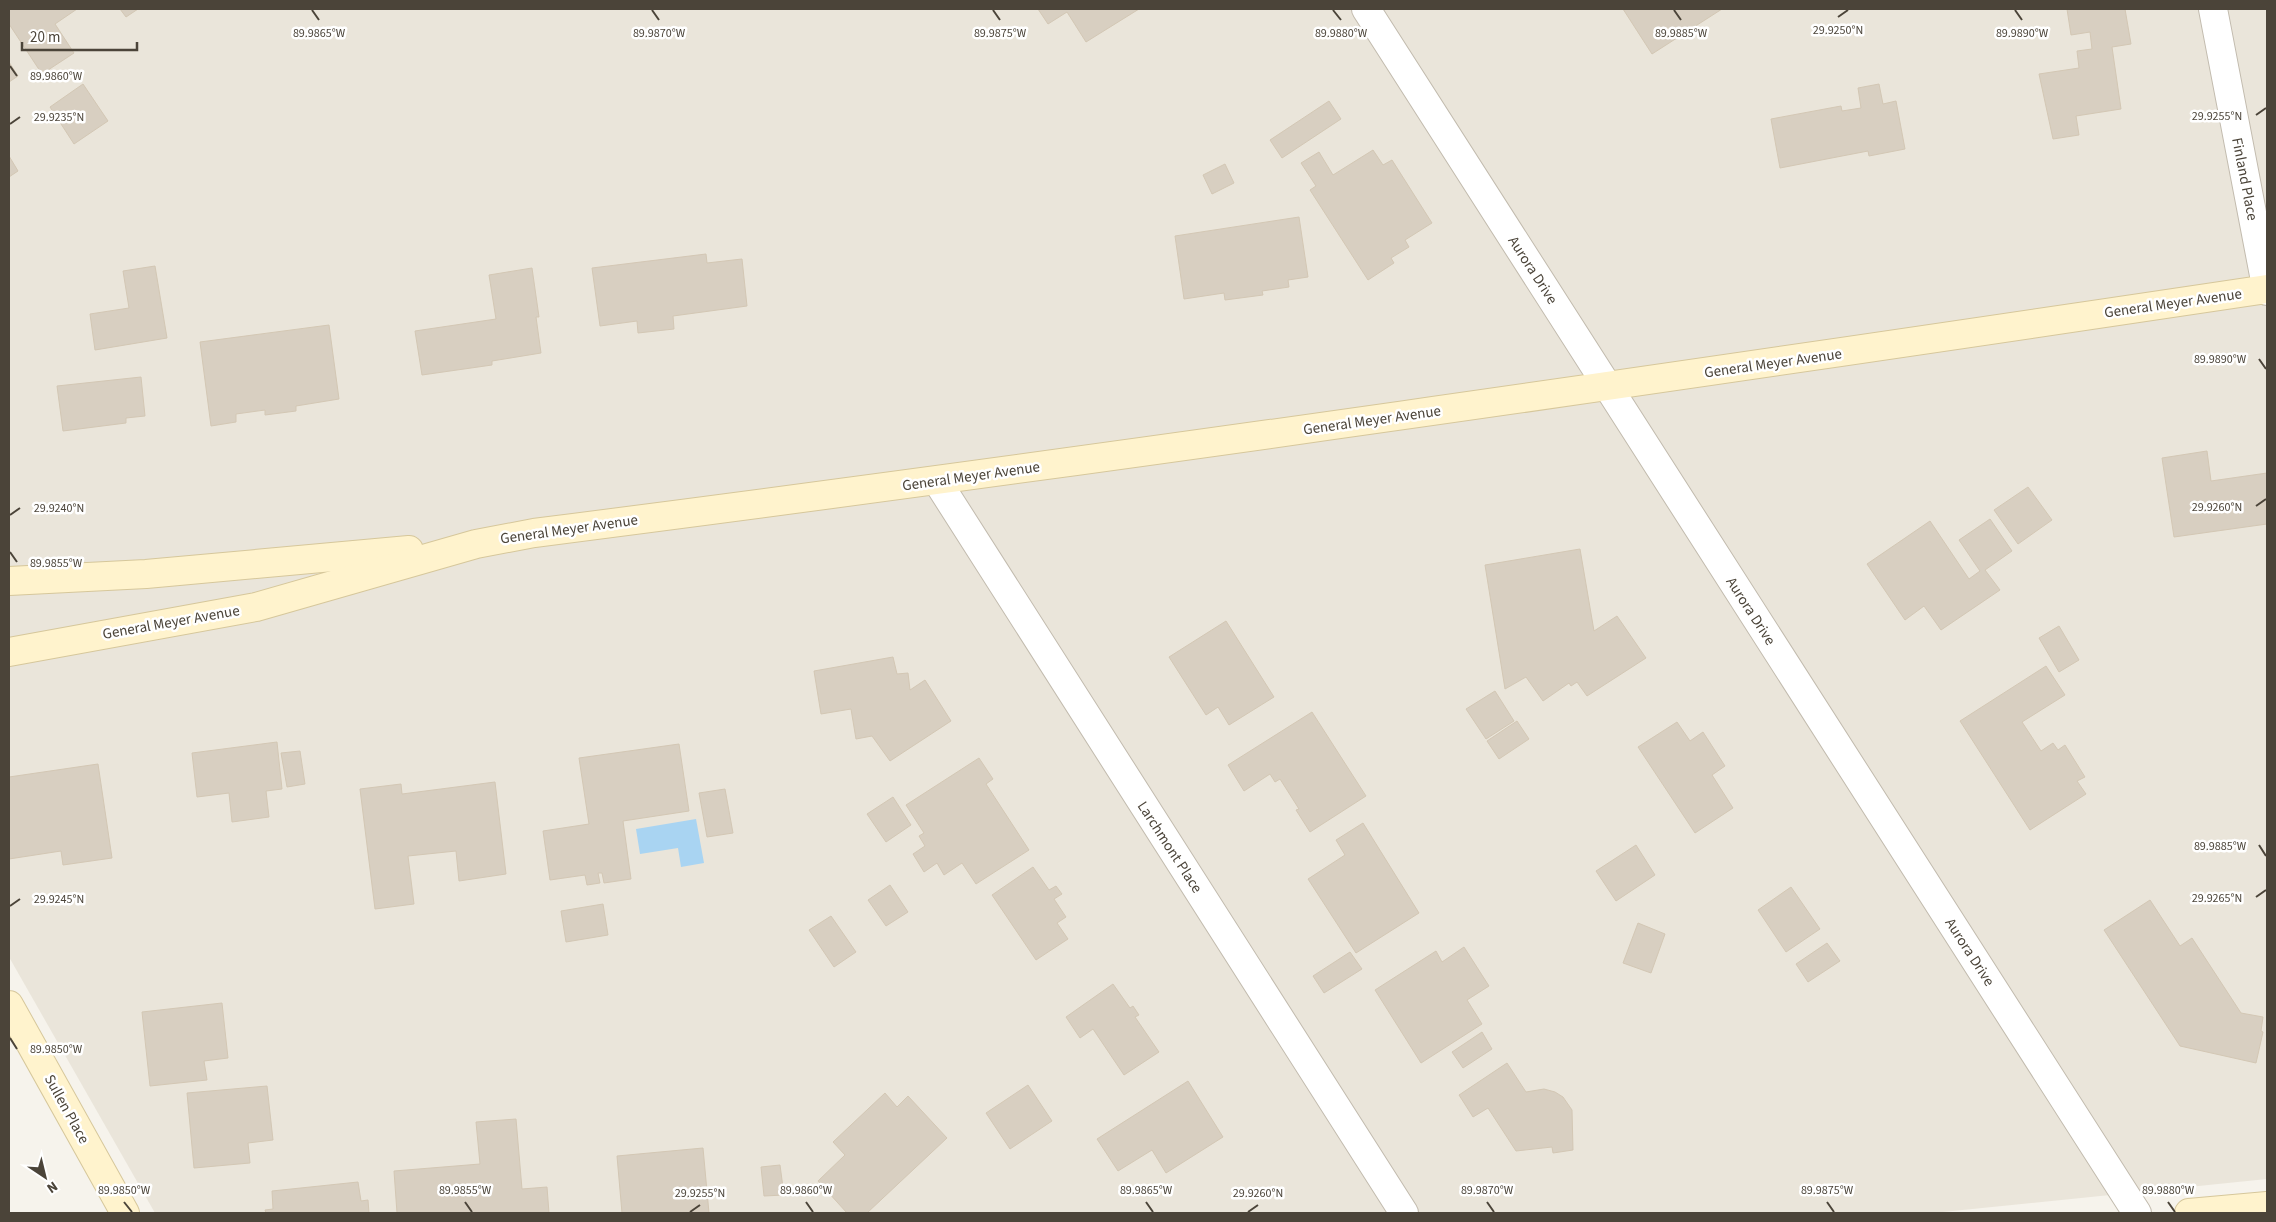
<svg xmlns="http://www.w3.org/2000/svg" width="2276" height="1222" font-family="'Source Sans 3',sans-serif">
<rect width="100%" height="100%" fill="#f6f3ec"/>
<path fill="#eae5da" d="M9 9H2267V1179L1933 1213H155L9 957Z"/>
<path fill="#a9d4f2" d="M696 819 704 863 681 867 678 848 640 854 636 829Z"/>
<g fill="#d8cfc1" stroke="#d3c7b4">
<path d="M9 9H77L55 24 74 53 42 74 9 24Z"/>
<path d="M120 9H138L126 17Z"/>
<path d="M1038 9H1139L1086 42 1067 12 1048 24Z"/>
<path d="M1623 9H1722L1652 54Z"/>
<path d="M2067 9H2125L2131 44 2112 47 2121 109 2076 116 2079 135 2053 139 2039 74 2079 68 2077 51 2092 49 2090 32 2071 35Z"/>
<path d="M9 62 18 76 9 82Z"/>
<path d="M83 84 108 121 74 144 50 107Z"/>
<path d="M1879 84 1883 104 1896 101 1905 149 1869 156 1868 151 1780 168 1771 119 1841 106 1842 111 1861 108 1858 88Z"/>
<path d="M1329 101 1341 119 1282 158 1270 140Z"/>
<path d="M1373 150 1383 165 1392 160 1432 223 1405 240 1409 247 1391 258 1394 263 1368 280 1310 190 1316 186 1301 163 1319 152 1333 175Z"/>
<path d="M9 156 18 171 9 177Z"/>
<path d="M1225 164 1234 183 1212 194 1203 175Z"/>
<path d="M1299 217 1308 277 1288 280 1289 287 1262 291 1263 295 1225 300 1224 293 1184 299 1175 236Z"/>
<path d="M706 254 707 263 742 259 747 306 673 316 674 329 638 333 637 321 600 326 592 268Z"/>
<path d="M155 266 167 338 95 350 90 314 129 308 123 271Z"/>
<path d="M532 268 539 317H536L541 353 492 361V365L422 375 415 331 496 319 489 275Z"/>
<path d="M329 325 339 399 296 406V411L265 415V410L236 414V422L211 426 200 342Z"/>
<path d="M141 377 145 416 126 418V423L63 431 57 386Z"/>
<path d="M2207 451 2211 481 2267 473V524L2174 537 2162 458Z"/>
<path d="M2028 487 2052 520 2018 544 1994 510Z"/>
<path d="M1990 519 2012 551 1985 570 2000 590 1941 630 1924 606 1905 620 1867 564 1930 521 1969 579 1980 571 1959 540Z"/>
<path d="M1580 549 1594 631 1617 616 1646 658 1587 696 1577 682 1571 686 1569 683 1543 701 1526 677 1505 689 1485 565Z"/>
<path d="M1226 621 1274 697 1229 725 1218 707 1206 715 1169 657Z"/>
<path d="M2059 626 2079 660 2059 672 2039 638Z"/>
<path d="M893 657 897 674 908 673 910 690 925 680 951 721 890 761 872 736 856 739 851 709 821 714 814 671Z"/>
<path d="M2046 666 2065 695 2022 722 2041 751 2053 743 2058 750 2065 745 2085 777 2077 781 2086 794 2030 830 1960 721Z"/>
<path d="M1495 691 1514 721 1486 739 1466 709Z"/>
<path d="M1312 712 1366 796 1310 832 1296 810 1299 809 1280 779 1275 782 1270 774 1244 791 1228 765Z"/>
<path d="M1517 721 1529 739 1499 759 1487 741Z"/>
<path d="M1677 722 1690 741 1703 732 1725 766 1712 775 1733 808 1695 833 1638 747Z"/>
<path d="M277 742 282 789 266 791 269 817 232 822 229 793 197 797 192 753Z"/>
<path d="M679 744 689 811 623 821 631 879 604 883 602 873H598L600 883 587 885 585 875 550 880 543 831 589 824 579 758Z"/>
<path d="M300 751 305 784 287 787 281 753Z"/>
<path d="M979 758 993 779 986 784 1029 850 976 884 962 863 944 875 937 863 924 872 913 854 925 846 919 836 924 833 906 805Z"/>
<path d="M98 764 112 858 63 865 61 851 9 859V777Z"/>
<path d="M495 782 506 874 459 881 456 851 408 856 414 904 375 909 360 789 401 784 402 794Z"/>
<path d="M725 789 733 833 707 837 699 793Z"/>
<path d="M893 797 911 825 886 842 867 814Z"/>
<path d="M1363 823 1419 913 1356 953 1308 879 1345 855 1336 840Z"/>
<path d="M1636 845 1655 875 1616 901 1596 871Z"/>
<path d="M1033 867 1049 890 1056 886 1062 894 1054 899 1066 917 1057 923 1068 939 1036 960 992 895Z"/>
<path d="M890 885 908 912 886 926 868 900Z"/>
<path d="M1791 887 1820 929 1786 952 1758 910Z"/>
<path d="M2150 900 2180 946 2192 938 2241 1013 2263 1017 2261 1031 2263 1032 2256 1063 2180 1046 2104 930Z"/>
<path d="M603 904 608 935 566 942 561 911Z"/>
<path d="M831 916 856 952 834 967 809 930Z"/>
<path d="M1638 923 1665 934 1651 973 1623 963Z"/>
<path d="M1827 943 1840 961 1808 982 1796 964Z"/>
<path d="M1464 947 1489 986 1467 1000 1482 1024 1421 1063 1375 990 1436 951 1442 962Z"/>
<path d="M1350 952 1362 969 1324 993 1313 976Z"/>
<path d="M1113 984 1130 1008 1133 1006 1139 1015 1135 1017 1159 1052 1124 1075 1093 1029 1080 1038 1066 1017Z"/>
<path d="M222 1003 228 1058 204 1061 207 1080 150 1086 142 1012Z"/>
<path d="M1482 1032 1492 1049 1463 1068 1452 1052Z"/>
<path d="M1507 1063 1526 1092 1544 1089 1555 1092 1563 1097 1572 1110 1573 1150 1553 1153 1552 1147 1516 1151 1488 1108 1473 1117 1459 1095Z"/>
<path d="M1188 1081 1223 1137 1166 1173 1152 1150 1118 1171 1097 1139Z"/>
<path d="M1028 1085 1052 1121 1010 1149 986 1113Z"/>
<path d="M267 1086 273 1140 248 1143 250 1163 194 1168 187 1093Z"/>
<path d="M885 1093 897 1107 908 1096 947 1138 867 1213H847L818 1181 845 1155 833 1142Z"/>
<path d="M516 1119 522 1189 547 1187 549 1213H397L394 1171 480 1164 476 1122Z"/>
<path d="M703 1148 709 1213H622L617 1156Z"/>
<path d="M780 1165 784 1195 764 1196 761 1167Z"/>
<path d="M358 1182 361 1201 368 1200 369 1213H266L265 1210 273 1209 272 1191Z"/>
</g>
<g fill="none" stroke-linecap="round" stroke-linejoin="round">
<g stroke="#c2bbae" stroke-width="30">
<g id="street">
<path d="M1366 9 2137 1213"/>
<path d="M2213 9 2267 291"/>
<path d="M937 481 1404 1213"/>
</g>
</g>
<g stroke="#d6c79b" stroke-width="30">
<g id="secondary">
<path d="M9 581 146 574 409 550"/>
<path d="M9 652 256 607 476 544 534 533C1113 459 1690 375 2267 289"/>
<path d="M9 1005 125 1213"/>
<path d="M2189 1213 2267 1206"/>
</g>
</g>
<use href="#street" stroke="#fff" stroke-width="28"/>
<use href="#secondary" stroke="#fff3cd" stroke-width="28"/>
</g>
<path fill="none" stroke="#4b4439" stroke-width="2" d="M312 10 319 20M652 10 659 20M993 10 1000 20M1333 10 1341 20M1674 10 1681 20M2015 10 2022 20M1838 17 1848 10M10 66 17 76M2256 115 2266 108M10 124 20 117M2259 359 2266 369M2256 506 2266 499M10 515 20 508M10 552 17 562M2259 845 2266 856M2256 897 2266 890M10 906 20 899M10 1038 17 1049M124 1202 132 1212M465 1202 472 1212M806 1202 813 1212M1146 1202 1153 1212M1487 1202 1494 1212M1827 1202 1834 1212M2168 1202 2175 1212M690 1212 700 1205M1248 1212 1258 1205"/>
<g text-anchor="middle" stroke-width="5" stroke-linejoin="round" paint-order="stroke">
<g font-size="15" fill="#4b4439" stroke="#fff">
<text transform="translate(2245 179) rotate(79)" y="5">Finland Place</text>
<text transform="translate(1533 270) rotate(57)" y="5">Aurora Drive</text>
<text transform="translate(2173 303) rotate(-8)" y="5">General Meyer Avenue</text>
<text transform="translate(1773 363) rotate(-8)" y="5">General Meyer Avenue</text>
<text transform="translate(1372 420) rotate(-8)" y="5">General Meyer Avenue</text>
<text transform="translate(971 476) rotate(-8)" y="5">General Meyer Avenue</text>
<text transform="translate(569 529) rotate(-8)" y="5">General Meyer Avenue</text>
<text transform="translate(1751 611) rotate(57)" y="5">Aurora Drive</text>
<text transform="translate(171 622) rotate(-10)" y="5">General Meyer Avenue</text>
<text transform="translate(1170 847) rotate(57)" y="5">Larchmont Place</text>
<text transform="translate(1970 952) rotate(57)" y="5">Aurora Drive</text>
<text transform="translate(67 1109) rotate(61)" y="5">Sullen Place</text>
</g>
</g>
<g font-size="12" text-anchor="middle" fill="#4b4439" stroke="#fff" stroke-width="5" stroke-linejoin="round" paint-order="stroke">
<text x="1838" y="34">29.9250°N</text>
<text x="1000" y="37">89.9875°W</text>
<text x="1681" y="37">89.9885°W</text>
<text x="2022" y="37">89.9890°W</text>
<text x="319" y="37">89.9865°W</text>
<text x="659" y="37">89.9870°W</text>
<text x="1341" y="37">89.9880°W</text>
<text x="56" y="80">89.9860°W</text>
<text x="2217" y="120">29.9255°N</text>
<text x="59" y="121">29.9235°N</text>
<text x="2220" y="363">89.9890°W</text>
<text x="2217" y="511">29.9260°N</text>
<text x="59" y="512">29.9240°N</text>
<text x="56" y="567">89.9855°W</text>
<text x="2220" y="850">89.9885°W</text>
<text x="2217" y="902">29.9265°N</text>
<text x="59" y="903">29.9245°N</text>
<text x="56" y="1053">89.9850°W</text>
<text x="124" y="1194">89.9850°W</text>
<text x="465" y="1194">89.9855°W</text>
<text x="806" y="1194">89.9860°W</text>
<text x="1146" y="1194">89.9865°W</text>
<text x="1487" y="1194">89.9870°W</text>
<text x="1827" y="1194">89.9875°W</text>
<text x="2168" y="1194">89.9880°W</text>
<text x="700" y="1197">29.9255°N</text>
<text x="1258" y="1197">29.9260°N</text>
</g>
<rect width="2276" height="1222" fill="none" stroke="#4b4439" stroke-width="20"/>
<g transform="translate(45 1177) rotate(145)" stroke="#ffffff" stroke-width="4" paint-order="stroke">
<path d="M0-4L9 19L0 12L-9 19Z" fill="#4b4439"/>
<text y="-8" font-size="14" font-weight="bold" text-anchor="middle" fill="#4b4439">N</text>
</g>
<path d="M22 42v8h115v-8" fill="none" stroke="#4b4439" stroke-width="2.5"/>
<text x="30" y="42" font-size="15" fill="#4b4439" stroke="#ffffff" stroke-width="4" paint-order="stroke">20 m</text>
</svg>
